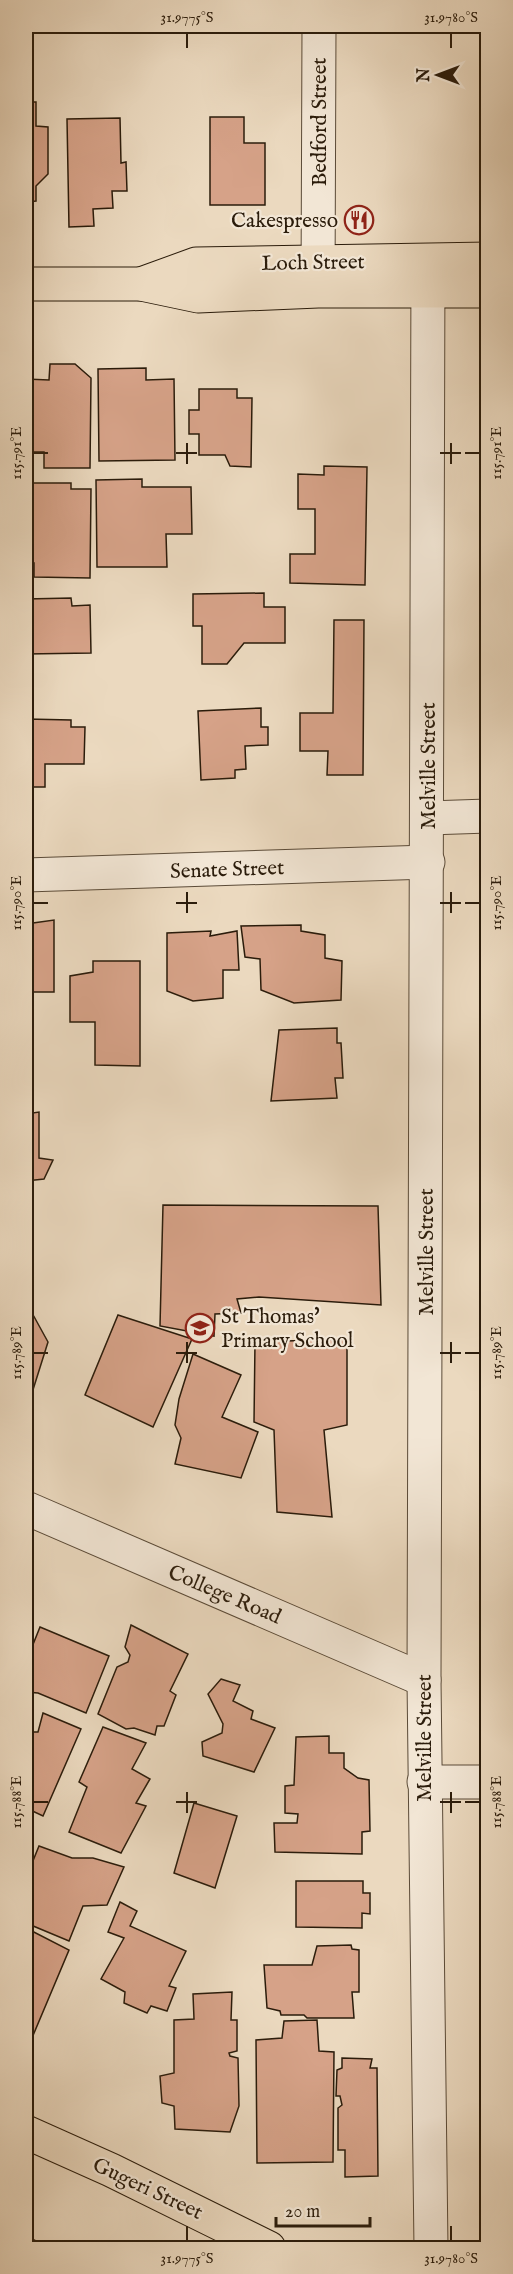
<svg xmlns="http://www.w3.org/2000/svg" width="513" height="2274" font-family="'IM FELL English',serif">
<rect width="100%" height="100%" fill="#ebd9bf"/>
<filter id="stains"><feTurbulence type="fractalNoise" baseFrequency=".00333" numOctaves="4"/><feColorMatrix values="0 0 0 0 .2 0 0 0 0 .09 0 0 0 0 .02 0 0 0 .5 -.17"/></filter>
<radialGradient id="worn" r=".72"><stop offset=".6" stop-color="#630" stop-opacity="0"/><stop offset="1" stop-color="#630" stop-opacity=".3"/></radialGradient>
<g fill="#d6a288" stroke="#2b1c0b" stroke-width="1.5">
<path d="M26 102H36V126L48 127V174L36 186V201L26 202Z"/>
<path d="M210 117H244V143H265V205H210Z"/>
<path d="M120 118 121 163 126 162 127 191H112L113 208 93 209 94 226 69 227 67 119Z"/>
<path d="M50 364H75L91 378 90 468H44V452H26V379L49 380Z"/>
<path d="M146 368V380L174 379 175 460 99 461 98 369Z"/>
<path d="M199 389H237V398H252L251 467 230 466 225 455H199V434H189V410H199Z"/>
<path d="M324 466 367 467 365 585 290 583V554H315V509H298V474L324 475Z"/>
<path d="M142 479V487H191L192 534H166L167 567H97L96 480Z"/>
<path d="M30 483H71V489H91L90 578 34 577V563L26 562V514H29Z"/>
<path d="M264 593V607H285V643H244L227 664H202V626H193V594Z"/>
<path d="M71 598 72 606 90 605 91 653 26 654V599Z"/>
<path d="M334 620H364L363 775H327L328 751H300V713H333Z"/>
<path d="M261 708V727H268V745L245 746 246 769 235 770V778L201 780 198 711Z"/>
<path d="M26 719 71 720V727H85L84 764H45V787H26Z"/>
<path d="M54 920V992H26V924Z"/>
<path d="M301 925V931L325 935V958L342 961 341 1000 294 1003 261 990 260 959 245 957 241 926Z"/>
<path d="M211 931 210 936 237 931 239 970H223V998L193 1001 167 991V933Z"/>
<path d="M93 961H140V1066L95 1065V1022H70V976L93 972Z"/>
<path d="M337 1028V1043H341L343 1078H335L337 1098 271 1101 279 1030Z"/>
<path d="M26 1070H31L32 1096 26 1097Z"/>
<path d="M39 1112V1158L53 1160 44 1179 26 1181V1114Z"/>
<path d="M163 1205 378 1206 381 1305 259 1297 237 1299 241 1313 215 1314 214 1336 160 1326Z"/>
<path d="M26 1302 48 1342 26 1412Z"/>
<path d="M118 1315 192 1339 153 1427 85 1395Z"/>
<path d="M347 1339V1425L324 1430 332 1517 277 1512 274 1430 254 1422 255 1342Z"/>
<path d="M193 1354 241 1375 222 1417 258 1432 241 1478 175 1464 181 1438 175 1425 179 1399Z"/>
<path d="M131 1625 188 1654 170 1691 176 1695 164 1726H157L155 1735 134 1728 126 1729 98 1714 117 1667 128 1662 130 1655 125 1647Z"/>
<path d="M40 1627 109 1656 86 1713 38 1693 26 1692V1662Z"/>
<path d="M221 1679 240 1685 233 1701 253 1711 251 1719 275 1728 254 1772 203 1756 202 1742 222 1733 223 1724 208 1694Z"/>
<path d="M43 1713 81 1729 43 1816 26 1808V1732H38Z"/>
<path d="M103 1727 146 1743 132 1769 150 1779 136 1803 146 1806 121 1853 69 1832 87 1787 79 1782Z"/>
<path d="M329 1736V1753H344V1768L358 1778 369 1780 370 1831 362 1832V1854L275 1852 274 1823H297L298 1814 285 1813V1786L294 1785 296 1737Z"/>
<path d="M194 1803 237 1816 215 1888 174 1873Z"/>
<path d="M39 1846 72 1858H93L124 1867 107 1905 83 1906 69 1941 26 1923 29 1916 26 1914V1878Z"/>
<path d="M296 1881H363V1893H370V1914L362 1913V1928L296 1927Z"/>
<path d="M120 1902 137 1911 130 1926 186 1951 169 1986 176 1988 167 2011 151 2006 147 2013 124 2003 125 1992 101 1979 124 1938 108 1932Z"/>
<path d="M26 1928 69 1950 29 2045H26Z"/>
<path d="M351 1945 352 1949 359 1950V1992H352L354 2018H307L304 2015H281L280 2011 267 2008 264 1965H312L317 1946Z"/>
<path d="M232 1992 231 2020H237V2051L229 2053 230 2056 238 2058 239 2106 230 2132 175 2129 174 2106 162 2103 160 2076 174 2073V2020L194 2019 193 1994Z"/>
<path d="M317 2020 319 2051 334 2052 333 2162 257 2163 256 2040 282 2038 284 2021Z"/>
<path d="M342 2058 372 2059 370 2068H377L378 2176 345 2177V2150H338V2108L342 2105 340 2096H336L337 2070 342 2068Z"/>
<path d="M484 2085H488V2229L482 2228Z"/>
<path d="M26 2236 50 2248H26Z"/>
</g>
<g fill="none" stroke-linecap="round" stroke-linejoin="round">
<g stroke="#5b4b38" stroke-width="35">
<g id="minor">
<path d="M428 261 424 1680 431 2248"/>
<path d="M318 290 319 26"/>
<path d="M428 818 488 816"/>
<path d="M26 875 428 862"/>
<path d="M26 1508 424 1680"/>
<path d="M424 1782H488"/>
</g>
</g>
<g stroke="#2b1c0b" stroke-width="35">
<g id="major">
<path d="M26 284H141L198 296 318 291H488"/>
<path d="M141 284 196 264 488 259"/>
<path d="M26 2132 111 2170 269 2248"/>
</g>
</g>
<use href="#minor" stroke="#f2e6d5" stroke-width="33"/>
<use href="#major" stroke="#ebd9bf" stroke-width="33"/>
</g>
<path fill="none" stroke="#2b1c0b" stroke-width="2" d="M187 33V48M451 33V48M187 443V464M451 443V464M33 453H48M176 453H197M440 453H461M465 453H480M187 892V913M451 892V913M33 903H48M176 903H197M440 903H461M465 903H480M187 1342V1363M451 1342V1363M33 1353H48M176 1353H197M440 1353H461M465 1353H480M187 1792V1813M451 1792V1813M33 1802H48M176 1802H197M440 1802H461M465 1802H480M187 2226V2241M451 2226V2241"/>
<defs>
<g id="restaurant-ring" transform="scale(1.5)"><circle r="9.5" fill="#f2e6d5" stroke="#8f2418" stroke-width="1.5"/><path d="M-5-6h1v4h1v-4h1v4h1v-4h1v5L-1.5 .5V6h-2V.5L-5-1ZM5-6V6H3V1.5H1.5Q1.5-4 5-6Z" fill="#8f2418"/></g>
<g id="school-ring" transform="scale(1.5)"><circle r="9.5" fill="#f2e6d5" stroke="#8f2418" stroke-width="1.5"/><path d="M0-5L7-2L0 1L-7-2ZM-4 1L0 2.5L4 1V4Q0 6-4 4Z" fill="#8f2418"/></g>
</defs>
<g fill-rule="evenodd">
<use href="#restaurant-ring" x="359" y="220"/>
<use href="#school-ring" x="200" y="1328"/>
</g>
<g text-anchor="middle" stroke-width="4.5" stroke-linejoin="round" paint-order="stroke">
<g font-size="21" fill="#2b1c0b" stroke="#f2e6d5">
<text transform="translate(319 122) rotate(-90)" y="7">Bedford Street</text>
<text transform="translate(313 262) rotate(-1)" y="7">Loch Street</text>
<text transform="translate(428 766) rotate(-90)" y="7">Melville Street</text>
<text transform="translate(227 869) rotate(-2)" y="7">Senate Street</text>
<text transform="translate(426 1252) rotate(-90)" y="7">Melville Street</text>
<text transform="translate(225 1594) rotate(23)" y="7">College Road</text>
<text transform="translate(424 1738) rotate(-90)" y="7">Melville Street</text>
<text transform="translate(148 2188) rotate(25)" y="7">Gugeri Street</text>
</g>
<g font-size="21" fill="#2b1c0b" stroke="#f2e6d5" text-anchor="end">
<text x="338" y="227">Cakespresso</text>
<text x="221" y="1323" text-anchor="start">St Thomas'<tspan x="221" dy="24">Primary School</tspan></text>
</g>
</g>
<rect width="513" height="2274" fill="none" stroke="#ebd9bf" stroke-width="66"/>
<g transform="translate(438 75) rotate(270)" stroke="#f2e6d5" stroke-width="4.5" paint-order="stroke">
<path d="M0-4.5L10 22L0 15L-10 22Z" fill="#2b1c0b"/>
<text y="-9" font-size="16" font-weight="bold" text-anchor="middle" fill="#2b1c0b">N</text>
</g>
<path d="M276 2217v9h94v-9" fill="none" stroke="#2b1c0b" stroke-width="3"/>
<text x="285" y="2217" font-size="18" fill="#2b1c0b" stroke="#f2e6d5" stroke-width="4.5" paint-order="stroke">20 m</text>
<rect x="33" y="33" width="447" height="2208" fill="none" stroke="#2b1c0b" stroke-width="2"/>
<g font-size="15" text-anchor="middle" fill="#2b1c0b">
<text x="187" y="22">31.9775°S</text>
<text x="451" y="22">31.9780°S</text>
<text transform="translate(496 453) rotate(-90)" y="5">115.791°E</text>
<text transform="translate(16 453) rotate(-90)" y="5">115.791°E</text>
<text transform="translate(16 903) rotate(-90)" y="5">115.790°E</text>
<text transform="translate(496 903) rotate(-90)" y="5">115.790°E</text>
<text transform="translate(16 1353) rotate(-90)" y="5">115.789°E</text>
<text transform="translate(496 1353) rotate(-90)" y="5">115.789°E</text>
<text transform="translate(16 1802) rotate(-90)" y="5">115.788°E</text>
<text transform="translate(496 1802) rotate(-90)" y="5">115.788°E</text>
<text x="187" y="2263">31.9775°S</text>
<text x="451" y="2263">31.9780°S</text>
</g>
<rect width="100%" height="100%" filter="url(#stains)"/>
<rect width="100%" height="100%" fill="url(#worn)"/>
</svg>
